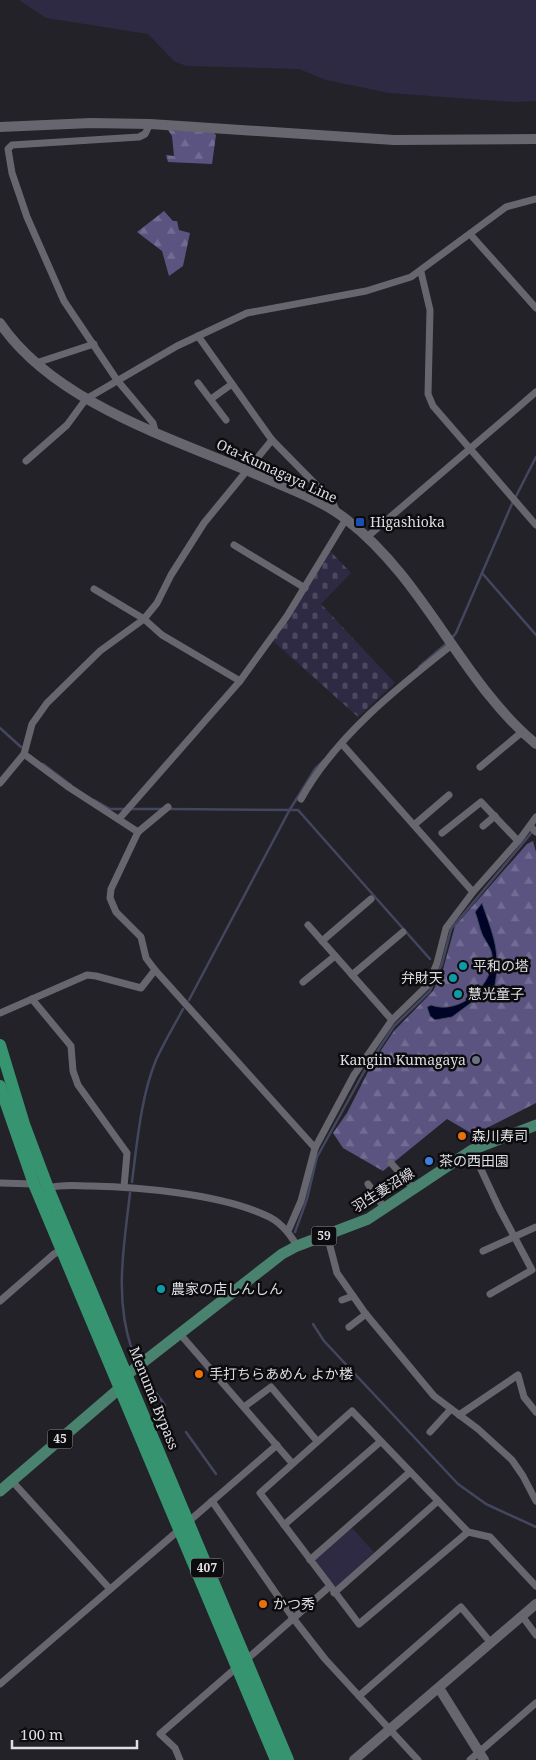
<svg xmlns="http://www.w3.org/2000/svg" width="536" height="1760" font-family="'Noto Serif','Noto Sans JP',serif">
<defs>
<pattern id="forest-firs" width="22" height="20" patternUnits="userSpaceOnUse" patternTransform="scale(1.25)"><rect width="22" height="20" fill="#5b5481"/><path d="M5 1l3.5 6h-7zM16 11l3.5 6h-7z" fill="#726c93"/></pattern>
<pattern id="cemetery-stones" width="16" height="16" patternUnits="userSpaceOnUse" patternTransform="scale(1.25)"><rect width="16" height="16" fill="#2e2a44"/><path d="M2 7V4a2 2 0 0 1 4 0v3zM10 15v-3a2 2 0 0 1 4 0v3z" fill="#4c485f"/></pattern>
</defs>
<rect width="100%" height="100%" fill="#232228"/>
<g fill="#2e2a44">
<path d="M19 0H536V101L515 102 389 93 326 80 299 69 186 66 174 61 148 34 46 18Z"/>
<path d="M352 1528 374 1552 335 1588 315 1559Z"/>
</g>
<g fill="url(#forest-firs)">
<path d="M168 130 213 132 216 135 212 164 168 162 166 155 174 156 172 136Z"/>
<path d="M164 211 173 221H177L179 230 190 233 183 266 169 276 162 251 137 232Z"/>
<path d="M533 841 536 852V1103L477 1133H471L447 1119 383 1171 343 1148 333 1133 347 1113 373 1062 394 1031 433 991 442 973 455 926 527 844Z"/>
</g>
<path fill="url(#cemetery-stones)" d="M330 551 351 573 321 604 395 683 358 717 273 641Z"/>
<path fill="#000527" stroke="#43465f" d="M482 903C493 935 501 951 495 985L452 1017 435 1020 430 1016 427 1007 431 1005C460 1016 495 984 492 955 491 947 485 941 482 934 479 927 478 919 475 912Z"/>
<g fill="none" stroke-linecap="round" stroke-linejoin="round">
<g stroke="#43465f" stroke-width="2.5">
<path d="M482 573 536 635"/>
<path d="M451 639 456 633 511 506 536 457"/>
<path d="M419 667 447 643"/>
<path d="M0 728 21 747"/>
<path d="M43 764 71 785"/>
<path d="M94 800 110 809H164"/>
<path d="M169 809 298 810 430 959"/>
<path d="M189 1000 289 811 315 769 324 760"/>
<path d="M132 1182C137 1143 141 1096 156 1060 164 1042 174 1026 183 1009"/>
<path d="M130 1193C124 1246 114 1298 132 1350"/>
<path d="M295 1232 307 1199 317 1157 365 1070 394 1026 430 991 442 964 451 929 533 831"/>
<path d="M313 1324 324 1341 458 1484 486 1504 536 1527"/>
<path d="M150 1385 165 1405"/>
<path d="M186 1432 216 1474"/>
</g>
<g stroke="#67666e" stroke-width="7">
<path d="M150 124 145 134 139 137 12 145 8 149 12 173 27 217 64 301 117 380 153 423 155 431"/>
<path d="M470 234 536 308"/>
<path d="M421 272 430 310 428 394 433 406 536 525"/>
<path d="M198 336 272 440 332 501 337 512"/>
<path d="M36 363 94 344"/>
<path d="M198 383 226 420"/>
<path d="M211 399 232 384"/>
<path d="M26 461 67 425 86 399 177 346 247 313 366 291 411 277 506 207 536 199"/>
<path d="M367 537 536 392"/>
<path d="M234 545 305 588"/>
<path d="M94 589 144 619 162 635 240 681"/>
<path d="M342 744 473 892"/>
<path d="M24 754 67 786 138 832 111 889 110 898 116 912 141 937 146 958 155 970 315 1148"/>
<path d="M480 767 522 732"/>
<path d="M0 783 24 754 32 724 47 703 100 651 144 619 157 603 171 575 204 523 272 440"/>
<path d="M301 799C336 736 397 688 453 644"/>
<path d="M119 819 240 681 287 616 346 519"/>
<path d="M414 825 449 795"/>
<path d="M483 826 495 816"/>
<path d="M530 826 536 832"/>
<path d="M138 832 168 807"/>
<path d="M442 833 481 802 518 841"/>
<path d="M308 925 392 1020"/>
<path d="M322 941 371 899"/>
<path d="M352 975 403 932"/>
<path d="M303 982 335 956"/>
<path d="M32 999 71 1046 73 1071 78 1085 127 1153 124 1187"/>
<path d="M0 1013 87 975 96 976 141 988 155 970"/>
<path d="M472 1150 499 1208 532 1270 490 1294"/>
<path d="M391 1163 415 1190"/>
<path d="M0 1183 34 1184"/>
<path d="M368 1184 385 1209"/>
<path d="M48 1188C62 1184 77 1186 91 1186 140 1187 219 1194 265 1215 280 1221 289 1232 297 1246"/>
<path d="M288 1231 301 1201 315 1148 354 1075 392 1020 428 985 437 963 446 928 473 892 520 839 536 817"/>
<path d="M327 1235 337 1273 365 1313 434 1396 478 1429 512 1460 523 1476 536 1501"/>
<path d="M483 1251 536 1227"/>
<path d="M342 1300 353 1296"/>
<path d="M0 1301 54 1254 62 1250"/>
<path d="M349 1327 366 1314"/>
<path d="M180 1334 292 1463"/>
<path d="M244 1407 271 1387 317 1441"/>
<path d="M459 1415 518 1375 524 1397 536 1412"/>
<path d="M430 1432 451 1409"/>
<path d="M12 1481 110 1589"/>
<path d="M212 1501 293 1618 325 1659 418 1760"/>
<path d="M188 1522 277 1445"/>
<path d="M284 1525 380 1442"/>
<path d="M468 1532 359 1624 260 1493 352 1411 468 1532 490 1537 536 1586"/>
<path d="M310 1560 410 1472"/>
<path d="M334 1593 438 1501"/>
<path d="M522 1616 536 1635"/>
<path d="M246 1660 329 1587"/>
<path d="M0 1684 179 1530"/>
<path d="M359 1696 461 1607 491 1643"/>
<path d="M180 1760 175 1748 160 1734 236 1668"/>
<path d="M470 1760 536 1703"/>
</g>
<g stroke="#67666e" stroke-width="10">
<path d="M0 127 91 123 150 124 394 140 536 139"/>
<path d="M0 323C57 407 185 442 274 482 298 492 326 503 347 520 425 580 462 683 536 744"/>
<path d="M439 1688 484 1760"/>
<path d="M354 1760 536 1604"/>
</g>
<path stroke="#4a8270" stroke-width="11" d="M0 1491 120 1388 128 1374 282 1254 297 1246 368 1219 472 1150 536 1125"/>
<g stroke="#369471" stroke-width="12">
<path d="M0 1045 24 1124 48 1188 288 1760"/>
<path d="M0 1086 34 1184 276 1760"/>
</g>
</g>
<rect fill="#1a4fb4" stroke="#0c0c0f" stroke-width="2" x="355" y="517" width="10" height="10" rx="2.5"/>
<g fill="#0f9aa8" stroke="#0c0c0f" stroke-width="2">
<circle cx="463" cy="966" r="5"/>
<circle cx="453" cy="978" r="5"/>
<circle cx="458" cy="994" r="5"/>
<circle cx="161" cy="1289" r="5"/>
</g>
<circle fill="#6b7280" stroke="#0c0c0f" stroke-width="2" cx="476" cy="1060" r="5"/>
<g fill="#e8710a" stroke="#0c0c0f" stroke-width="2">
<circle cx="462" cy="1136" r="5"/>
<circle cx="199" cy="1374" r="5"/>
<circle cx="263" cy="1604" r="5"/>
</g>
<circle fill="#3f7fe0" stroke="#0c0c0f" stroke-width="2" cx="429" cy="1161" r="5"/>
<g text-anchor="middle" stroke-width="5" stroke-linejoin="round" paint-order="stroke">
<g fill="#0c0c0f" stroke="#9f9ea3" stroke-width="1">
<rect x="311.5" y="1226.5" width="25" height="19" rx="4"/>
<rect x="47.5" y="1429.5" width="25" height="19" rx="4"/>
<rect x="191" y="1558.5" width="32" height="19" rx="4"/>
</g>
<g font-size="12" font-weight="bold" fill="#dedde2">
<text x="324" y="1240">59</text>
<text x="60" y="1443">45</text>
<text x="207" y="1572">407</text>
</g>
<g font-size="14" fill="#dedde2" stroke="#0c0c0f">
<text transform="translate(277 471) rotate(25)" y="5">Ota-Kumagaya Line</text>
<text transform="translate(383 1190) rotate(-32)" y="5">羽生妻沼線</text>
<text transform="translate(154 1398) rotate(68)" y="5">Menuma Bypass</text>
</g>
<g font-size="14" fill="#dedde2" stroke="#0c0c0f" text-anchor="start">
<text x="370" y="527">Higashioka</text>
<text x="473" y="971">平和の塔</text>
<text x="443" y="983" text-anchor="end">弁財天</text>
<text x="468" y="999">慧光童子</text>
<text x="466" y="1065" text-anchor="end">Kangiin Kumagaya</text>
<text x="472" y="1141">森川寿司</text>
<text x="439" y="1166">茶の西田園</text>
<text x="171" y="1294">農家の店しんしん</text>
<text x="209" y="1379">手打ちらあめん よか楼</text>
<text x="273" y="1609">かつ秀</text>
</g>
</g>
<path d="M12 1740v8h125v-8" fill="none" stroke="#dedde2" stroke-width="2.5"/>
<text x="20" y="1740" font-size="15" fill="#dedde2" stroke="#0c0c0f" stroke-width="4" paint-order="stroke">100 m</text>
</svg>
